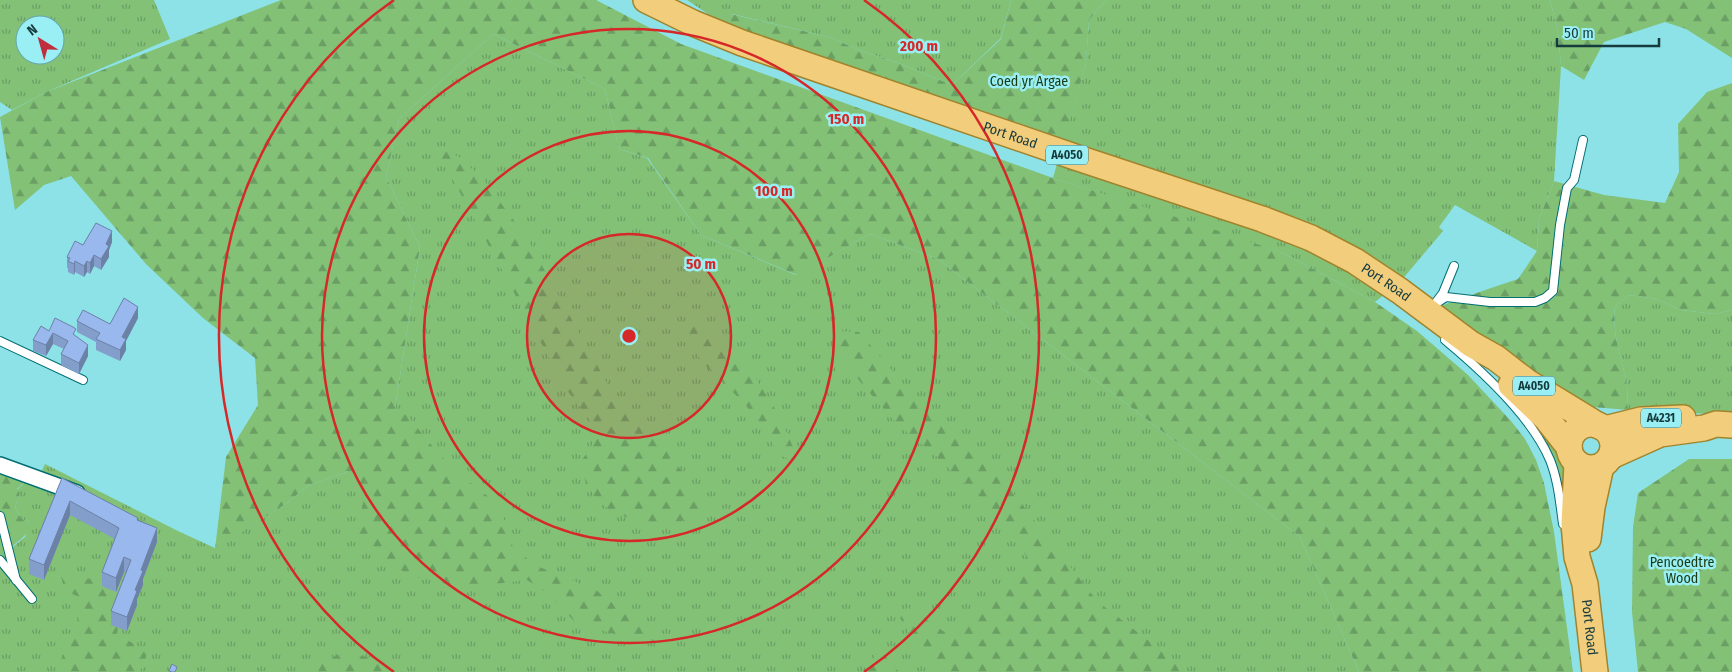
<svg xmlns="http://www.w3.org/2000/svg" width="1732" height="672" font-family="'Fira Sans Condensed',sans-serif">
<defs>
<pattern id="grass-tufts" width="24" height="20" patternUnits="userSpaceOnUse" patternTransform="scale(1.25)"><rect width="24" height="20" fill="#83c177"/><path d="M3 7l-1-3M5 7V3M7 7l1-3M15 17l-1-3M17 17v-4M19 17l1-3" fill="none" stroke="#6a9e63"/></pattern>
<pattern id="forest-firs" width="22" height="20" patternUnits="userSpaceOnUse" patternTransform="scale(1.25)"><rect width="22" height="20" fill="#83c177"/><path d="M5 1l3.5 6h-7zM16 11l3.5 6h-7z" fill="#6a9e63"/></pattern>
</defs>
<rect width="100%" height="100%" fill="#8ce2e7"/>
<g fill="url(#grass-tufts)" fill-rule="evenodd">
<path d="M0 0H154L170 39 46 92 12 110 0 102ZM25 25H55V55H25Z"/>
<path d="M687 0H1011L1001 38 952 85 893 61 864 52 829 37 732 14 728 27Z"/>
<path d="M1106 0H1550L1558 32 1561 66 1554 181 1539 219 1537 251 1455 205 1439 227 1443 231 1400 282 1375 302 1283 253 1053 178 1086 63 1089 20Z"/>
<path d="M493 34 605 89 619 149 647 158 701 235 796 275 870 234 938 259 1300 537 1359 672H0V558C9 552 16 543 25 537L29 523 20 517 15 507 20 493 17 490 27 480 45 491 40 475 45 464 180 532 215 548 284 505 308 486 349 471 393 421 420 247 386 177 399 119Z"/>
<path d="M1629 295 1657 299 1681 310 1715 314 1732 310V415L1628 410C1627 400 1628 389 1626 379 1620 353 1612 333 1615 306Z"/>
<path d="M1544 427 1554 446 1567 474 1564 497 1558 470 1546 444 1538 431Z"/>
</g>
<g fill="url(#forest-firs)">
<path d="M281 0H596L681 44 1053 178 1204 226 1283 253 1375 302 1417 331 1468 375 1511 421 1525 439 1536 460 1544 483 1554 532 1573 672H1359L1300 537 938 259 870 234 797 275 701 235 648 158 619 149 605 89 493 34 399 119 386 177 420 247 395 408 408 416 427 440 454 470 490 498 507 524 513 548 537 566 596 590 662 642 644 644 574 621 549 594 527 580 486 585H452L412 576 372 555 356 534 363 504 349 471 308 486 284 505 215 549 226 457 258 405 255 358 203 318 146 264 71 176 44 185 15 210 0 117 46 92Z"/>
<path d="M1011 0H1106L1089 20 1086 63 1063 146 728 27 731 14 829 37 864 52 893 61 952 85 1001 39Z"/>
<path d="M1550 0H1732V58L1686 29 1665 22 1604 42 1584 80 1561 66 1558 32Z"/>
<path d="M1732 83V310L1715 314 1681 310 1657 299 1629 295 1615 306C1612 333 1620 353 1626 379 1628 389 1627 400 1628 410L1593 407 1561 396 1435 308 1488 289 1518 279 1537 251 1539 219 1554 181 1604 195 1665 203 1679 172 1678 124 1707 92Z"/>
<path d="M435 146 459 157 480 176 525 235 617 401 665 444 707 514 657 527 611 512 586 486 582 460 600 433 566 389Z"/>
<path d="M690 317 715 332 747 365 779 415 800 463 781 456 745 404 707 367 684 338Z"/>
<path d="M837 331 859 332 920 403 1000 476 1097 601 1189 672H940L918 646 900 618 908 607 949 635 989 597 1027 557 1012 534 942 461 897 424 862 384 832 346Z"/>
<path d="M1689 459H1732V672H1638L1632 612 1633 527 1638 493Z"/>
<path d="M21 468 40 475 50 487 45 492 27 480 17 489 20 493 15 507 20 517 29 523C29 534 23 537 16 543 10 548 6 554 0 558V472Z"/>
<path d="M61 577 97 579 123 591 117 634 148 652 140 672H56L86 600 68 592Z"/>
<path d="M879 649 899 672H860L867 669Z"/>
<path d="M343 653 380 659 403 672H316L313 665Z"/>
</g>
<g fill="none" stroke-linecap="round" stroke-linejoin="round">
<g stroke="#006e73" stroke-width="10">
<g id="service">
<path d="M1437 301 1443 293 1454 266"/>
<path d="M1429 308 1446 297 1490 302H1535L1545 298 1553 291 1560 225 1567 188 1574 180 1583 140"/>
<path d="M1445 340C1481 370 1532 417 1550 460 1558 480 1560 502 1563 524"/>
<path d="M0 341 83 380"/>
<path d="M0 516 16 580"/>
<path d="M0 560 32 599"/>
</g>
</g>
<g stroke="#006e73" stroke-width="18">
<path id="minor" d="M0 465 77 493"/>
</g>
<g stroke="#a0842d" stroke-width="28">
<g id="primary">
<path id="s1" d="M646 0 693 23 742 43 1075 157 1262 219 1311 238 1355 261 1400 291 1471 344 1496 358 1527 382 1599 426"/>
<path d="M1511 385 1547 419 1569 447"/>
<circle cx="1591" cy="446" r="22"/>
<path d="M1605 429 1641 420 1683 418"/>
<path d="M1611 456 1660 434 1704 428 1716 424 1732 425"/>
<path id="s2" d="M1577 463 1574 524 1577 557 1585 584 1595 672"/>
<path d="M1588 539 1592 507 1601 466"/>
</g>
</g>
<use href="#service" stroke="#fff" stroke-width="8"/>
<use href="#minor" stroke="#fff" stroke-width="15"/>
<use href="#primary" stroke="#f2cd7c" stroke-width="25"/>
</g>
<g fill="#849ecc">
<path d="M112 242 109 250V257L101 270 94 266 90 274 87 272 84 277 75 272 74 275 68 272V268H67V257L83 245Z"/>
<path d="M138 318 126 341V350L120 361 96 350V342L77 332V321L110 324Z"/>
<path d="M49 331 76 336 88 356 79 374 61 365V354L64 349 53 344 46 356 33 351V340Z"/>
<path d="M62 478 138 521 157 542 143 579V585L137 599V605L127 631 111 625V611L126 573 124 572 116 592 102 586V572L115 539 70 515 44 580 29 574V559Z"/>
</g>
<g fill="#6b81a6">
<path d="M112 231V242L109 250V257L101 270V259L106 244Z"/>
<path d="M94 255V266L90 274V263Z"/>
<path d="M75 261V272L74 275V264Z"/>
<path d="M87 261V272L84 277V266Z"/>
<path d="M138 307V318L126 341V350L120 361V350L122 337Z"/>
<path d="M53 333V344L46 356V345Z"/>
<path d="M88 345V356L79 374V363Z"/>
<path d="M70 501V515L44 580V565Z"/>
<path d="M157 528V542L143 579V585L137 599V605L127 631V617L141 570Z"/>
<path d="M124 557V572L116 592V578Z"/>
</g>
<g fill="#99b8ed" stroke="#6b81a6">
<path d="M96 223 112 231 106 244 109 246 101 259 94 255 90 263 87 261 84 266 75 261 74 264 68 261 70 258 67 257 75 241 83 245Z"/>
<path d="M124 298 138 307 122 337 126 339 120 350 96 339 100 333 77 321 83 310 110 324Z"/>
<path d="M55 318 73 327 76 329 73 334 88 345 79 363 61 354 68 341 53 333 46 345 33 340 41 326 49 331Z"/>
<path d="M62 478 138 518 137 520 157 528 141 570 143 571 135 590 137 591 127 617 111 611 131 560 124 557 116 578 102 572 119 528 70 501 44 565 29 559Z"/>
<path d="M172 664 177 667 175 672H172L169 671Z"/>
</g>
<circle cx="629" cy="336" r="102" fill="#d62828" fill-opacity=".12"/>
<g fill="none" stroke="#d62828" stroke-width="2.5">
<circle cx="629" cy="336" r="102"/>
<circle cx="629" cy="336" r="205"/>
<circle cx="629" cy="336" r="307"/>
<path d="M394 672A410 410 0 0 1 394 0M864 0A410 410 0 0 1 864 672"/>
</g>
<g text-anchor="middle" stroke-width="5" stroke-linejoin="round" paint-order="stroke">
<g fill="#99eff4" stroke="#3d7174" stroke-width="1">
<rect x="1046" y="145.5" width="42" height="19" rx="4"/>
<rect x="1513" y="376.5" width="42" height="19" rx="4"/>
<rect x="1641" y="408.5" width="40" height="19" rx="4"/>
</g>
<g font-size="12" font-weight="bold" fill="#163b3d">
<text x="1067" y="159">A4050</text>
<text x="1534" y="390">A4050</text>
<text x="1661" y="422">A4231</text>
</g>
<g font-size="14" fill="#183a12" stroke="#99eff4">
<text x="1029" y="86">Coed yr Argae</text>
<text x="1682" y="567">Pencoedtre<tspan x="1682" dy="16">Wood</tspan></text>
</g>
<g font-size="14" fill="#163b3d" stroke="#99eff4">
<text dy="5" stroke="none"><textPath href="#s1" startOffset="389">Port Road</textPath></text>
<text dy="5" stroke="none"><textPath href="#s1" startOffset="794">Port Road</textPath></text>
<text dy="5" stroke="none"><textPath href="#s2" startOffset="166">Port Road</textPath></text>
</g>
</g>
<circle cx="629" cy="336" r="8" fill="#d62828" stroke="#99eff4" stroke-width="2.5"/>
<g font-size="15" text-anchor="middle" font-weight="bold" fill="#d62828" stroke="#99eff4" stroke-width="5" stroke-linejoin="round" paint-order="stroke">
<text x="919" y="51">200 m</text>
<text x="846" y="124">150 m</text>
<text x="774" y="196">100 m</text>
<text x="701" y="269">50 m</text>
</g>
<g transform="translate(40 40) rotate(323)"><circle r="24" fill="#99eff4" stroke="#65a7ab"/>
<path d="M0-4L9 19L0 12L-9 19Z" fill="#bf2e3d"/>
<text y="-8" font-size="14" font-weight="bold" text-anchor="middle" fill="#163b3d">N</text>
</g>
<path d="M1557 38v8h102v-8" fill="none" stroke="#163b3d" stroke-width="2.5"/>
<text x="1564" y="38" font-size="15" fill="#163b3d" stroke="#99eff4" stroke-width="4" paint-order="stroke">50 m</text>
</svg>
